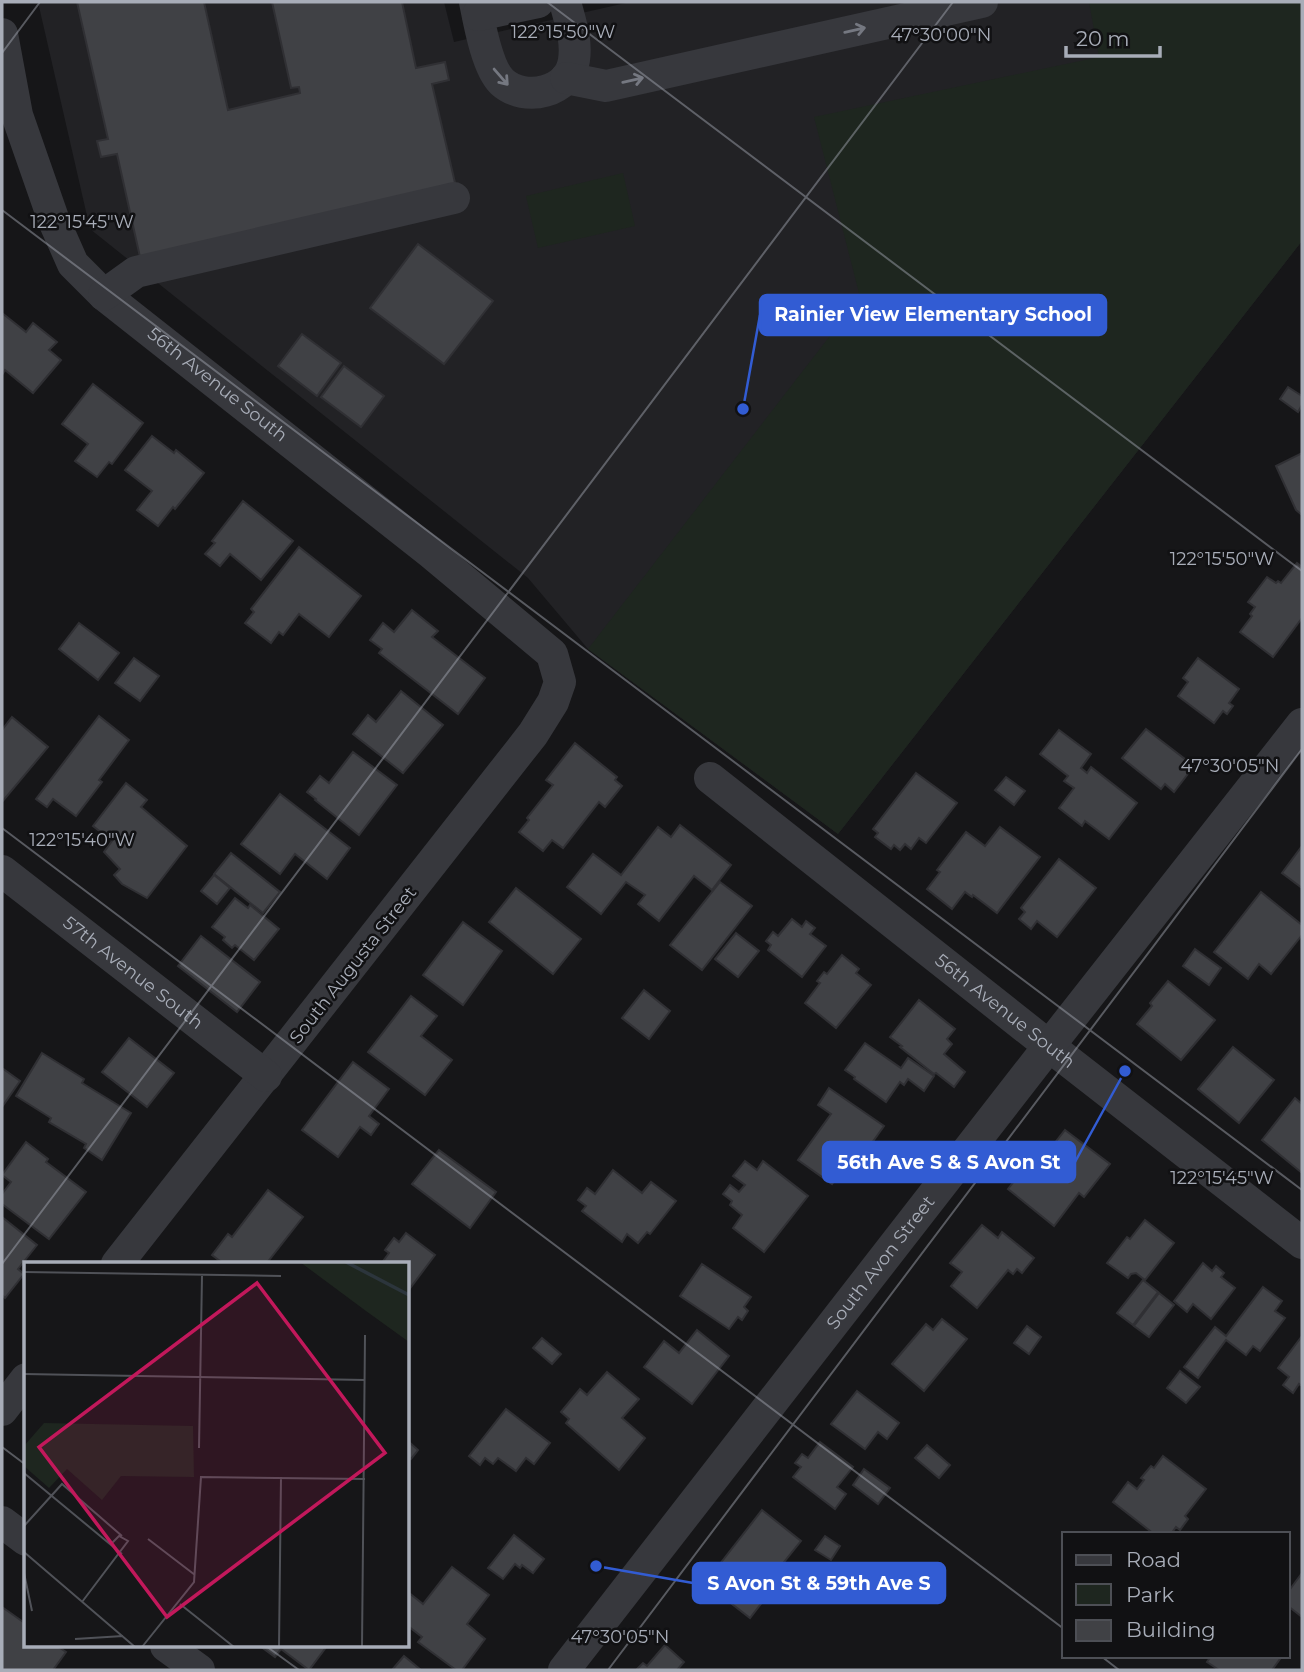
<svg xmlns="http://www.w3.org/2000/svg" width="1304" height="1672" font-family="Montserrat,sans-serif">
<rect width="100%" height="100%" fill="#161618"/>
<path fill="#222225" d="M38 2H444L454 42 630 2H1302V241L838 834 588 649 528 578 90 229Z"/>
<g fill="#1e261f">
<path d="M1089 2H1302V241L838 834 588 649 860 297 814 117 1099 57Z"/>
<path d="M623 173 635 226 538 248 526 196Z"/>
</g>
<g fill="#404145" stroke="#303034" stroke-width="2">
<path d="M77 2H204L228 110 300 93 299 87 291 88 272 2H402L416 68 445 62 449 80 432 84 456 187 140 257 117 154 101 157 97 141 108 139Z"/>
<path d="M418 244 493 301 444 364 370 308Z"/>
<path d="M2 313 26 332 33 323 57 342 49 350 61 360 33 393 5 370 2 375Z"/>
<path d="M302 334 341 363 317 396 278 366Z"/>
<path d="M344 366 384 396 361 427 321 397Z"/>
<path d="M93 384 143 423 112 464 109 462 97 477 75 461 88 444 62 424Z"/>
<path d="M1288 387 1302 396V405L1298 412 1280 399Z"/>
<path d="M152 436 174 453 176 450 204 473 175 509 173 507 158 526 137 510 152 491 125 470Z"/>
<path d="M1302 453V515L1296 510 1276 466Z"/>
<path d="M243 501 293 541 261 580 230 554 220 566 205 554 215 543 212 541Z"/>
<path d="M299 547 361 596 329 637 299 614 283 635 279 632 271 643 245 623 254 612 251 609Z"/>
<path d="M1297 563 1302 567V618L1273 657 1240 632 1252 616 1250 614 1255 607 1248 602 1267 577 1276 583 1278 581 1281 583Z"/>
<path d="M412 610 438 631 432 637 485 678 458 714 379 653 382 649 370 640 383 623 394 632Z"/>
<path d="M79 623 119 653 98 680 59 649Z"/>
<path d="M134 658 159 676 140 701 115 683Z"/>
<path d="M1198 658 1239 689 1229 703 1233 706 1227 714 1223 711 1214 723 1178 696 1188 682 1183 678Z"/>
<path d="M401 691 443 725 403 773 353 734 368 715 376 722Z"/>
<path d="M99 716 129 740 99 780 102 782 76 816 53 799 47 807 36 799Z"/>
<path d="M12 717 48 747 2 802V730Z"/>
<path d="M1146 729 1194 766 1174 792 1165 784 1161 789 1122 758Z"/>
<path d="M1059 730 1091 754 1081 768 1087 773 1091 767 1137 803 1109 839 1085 821 1082 826 1059 808 1074 788 1064 781 1068 776 1040 754Z"/>
<path d="M575 743 617 777 615 780 622 786 605 807 599 802 563 848 552 840 543 851 519 832 529 820 527 818 553 785 546 780Z"/>
<path d="M353 752 397 785 359 835 315 800 316 799 307 792 320 776 329 783Z"/>
<path d="M916 773 957 803 926 843 919 838 911 849 905 844 900 850 894 845 891 849 875 837 878 833 873 829Z"/>
<path d="M1006 777 1025 791 1014 805 995 790Z"/>
<path d="M126 783 147 800 141 807 187 846 147 898 122 884 114 875 120 869 104 852 112 841 93 826Z"/>
<path d="M280 794 350 848 327 879 295 854 280 874 241 844Z"/>
<path d="M680 825 731 865 712 890 694 876 659 921 638 904 645 895 626 882 601 914 567 887 593 854 621 875 658 827 671 837Z"/>
<path d="M1000 827 1040 857 997 913 973 895 972 897 965 892 952 909 927 889 940 872 937 870 966 832 985 846Z"/>
<path d="M1302 846V888L1282 873Z"/>
<path d="M231 853 280 892 263 913 214 874Z"/>
<path d="M1059 859 1096 888 1057 937 1037 921 1031 929 1019 919 1025 912 1021 908Z"/>
<path d="M214 875 230 888 217 904 201 891Z"/>
<path d="M720 882 752 906 702 970 670 945Z"/>
<path d="M516 888 581 939 553 974 489 922Z"/>
<path d="M1261 892 1302 925V935L1271 974 1259 964 1248 979 1214 952Z"/>
<path d="M235 898 248 908 250 905 279 929 254 960 235 945 232 948 223 940 225 937 212 927Z"/>
<path d="M792 919 802 927 806 921 815 928 810 934 826 946 802 977 768 950 771 945 766 941 773 932 778 936Z"/>
<path d="M463 922 502 951 463 1005 423 975Z"/>
<path d="M736 933 759 951 738 977 715 959Z"/>
<path d="M201 936 260 982 237 1012 178 966Z"/>
<path d="M1195 949 1221 968 1209 985 1183 966Z"/>
<path d="M842 955 859 969 856 973 871 985 836 1028 805 1003 820 983 817 981 824 972 827 974Z"/>
<path d="M1168 981 1215 1020 1181 1060 1137 1024 1152 1006 1150 1003Z"/>
<path d="M644 990 670 1011 649 1039 622 1018Z"/>
<path d="M411 996 437 1016 421 1036 452 1060 425 1095 368 1052Z"/>
<path d="M919 1000 955 1029 947 1039 952 1044 944 1054 965 1072 954 1087 936 1073 934 1074 900 1047 902 1046 890 1037Z"/>
<path d="M129 1038 174 1073 147 1107 102 1072Z"/>
<path d="M865 1043 901 1068 908 1058 934 1076 924 1091 908 1079 904 1085 900 1082 886 1102 854 1079 855 1077 845 1070Z"/>
<path d="M1233 1047 1274 1080 1239 1123 1198 1089Z"/>
<path d="M42 1053 84 1079 82 1083 131 1113 102 1160 84 1148 86 1144 49 1122 51 1118 16 1096Z"/>
<path d="M353 1062 389 1089 369 1116 379 1124 371 1135 360 1127 338 1157 302 1130Z"/>
<path d="M2 1068 20 1081 2 1107Z"/>
<path d="M829 1088 884 1126 861 1158 854 1153 832 1184 798 1160 831 1114 818 1105Z"/>
<path d="M1295 1098 1302 1104V1173L1262 1140Z"/>
<path d="M1065 1130 1110 1164 1084 1197 1079 1193 1054 1226 1008 1189 1033 1157 1039 1163Z"/>
<path d="M26 1142 48 1159 46 1162 86 1192 49 1239 2 1204V1194L11 1182 2 1175Z"/>
<path d="M439 1150 496 1192 470 1228 412 1184Z"/>
<path d="M745 1161 757 1170 763 1161 808 1196 764 1252 733 1228 742 1215 730 1205 732 1201 723 1194 730 1185 739 1192 745 1185 733 1176Z"/>
<path d="M613 1170 642 1193 651 1182 676 1201 650 1234 647 1232 638 1243 627 1234 622 1242 582 1211 586 1206 578 1200 587 1188 595 1194Z"/>
<path d="M268 1190 303 1217 266 1264H224L212 1255 228 1234 232 1237Z"/>
<path d="M2 1217 37 1245 18 1269 24 1274 5 1298 2 1295Z"/>
<path d="M1145 1220 1174 1243 1145 1280 1136 1273 1131 1274 1128 1278 1107 1263 1127 1237 1130 1239Z"/>
<path d="M982 1225 998 1238 1002 1232 1034 1258 1022 1273 1017 1269 1013 1274 1008 1270 977 1308 951 1286 962 1272 950 1263Z"/>
<path d="M406 1233 435 1255 408 1291V1264H381L389 1253 385 1250 394 1238 399 1242Z"/>
<path d="M1203 1263 1212 1271 1216 1266 1224 1273 1221 1277 1235 1288 1211 1319 1193 1304 1187 1312 1174 1301Z"/>
<path d="M702 1264 751 1297 744 1307 748 1311 742 1320 738 1317 729 1329 680 1296Z"/>
<path d="M1143 1280 1158 1292 1133 1325 1117 1313Z"/>
<path d="M1263 1287 1282 1301 1275 1311 1285 1318 1260 1351 1253 1346 1246 1355 1226 1340 1198 1378 1184 1367 1215 1327 1226 1336Z"/>
<path d="M1159 1293 1174 1305 1149 1337 1134 1326Z"/>
<path d="M942 1319 967 1339 924 1391 892 1364 926 1324 933 1330Z"/>
<path d="M1027 1326 1041 1337 1029 1354 1014 1343Z"/>
<path d="M697 1330 729 1356 692 1404 644 1367 664 1341 679 1353Z"/>
<path d="M1302 1336V1386L1299 1384 1293 1393 1283 1385 1289 1377 1278 1368Z"/>
<path d="M542 1338 561 1354 552 1364 533 1348Z"/>
<path d="M1180 1371 1200 1387 1186 1403 1167 1388Z"/>
<path d="M607 1372 639 1399 622 1418 645 1438 619 1470 566 1423 569 1419 561 1412 580 1389 587 1395Z"/>
<path d="M857 1391 899 1423 887 1439 878 1432 865 1449 831 1424Z"/>
<path d="M506 1409 550 1443 534 1464 526 1458 516 1471 498 1458 493 1464 485 1458 480 1465 469 1456Z"/>
<path d="M408 1441 418 1450 411 1459 408 1456Z"/>
<path d="M820 1442 853 1467 837 1487 846 1494 835 1509 793 1477 801 1467 795 1463 802 1454 808 1458Z"/>
<path d="M927 1445 950 1465 939 1478 915 1458Z"/>
<path d="M1163 1456 1206 1489 1185 1516 1188 1519 1180 1530 1176 1527 1171 1534H1154L1113 1502 1128 1482 1137 1489 1144 1480 1141 1478 1151 1466 1154 1468Z"/>
<path d="M864 1469 890 1488 878 1504 853 1485Z"/>
<path d="M762 1510 801 1541 764 1587 770 1592 750 1618 705 1583Z"/>
<path d="M514 1535 544 1559 533 1573 522 1565 520 1568 515 1564 503 1579 488 1568Z"/>
<path d="M825 1536 840 1546 831 1560 815 1550Z"/>
<path d="M452 1567 489 1595 467 1624 485 1639 462 1670H456L418 1642 422 1637 408 1626V1592L423 1604Z"/>
<path d="M1302 1573V1617L1288 1606V1592Z"/>
<path d="M2 1607 26 1624V1646H57L66 1652 53 1670H2Z"/>
<path d="M665 1645 684 1662 677 1670H636L643 1663 647 1666Z"/>
<path d="M260 1646H327L309 1670 281 1649 275 1657Z"/>
<path d="M404 1656 421 1670H392Z"/>
<path d="M1211 1656H1276L1280 1659 1272 1670H1219L1207 1662Z"/>
</g>
<g fill="none" stroke-linecap="round" stroke-linejoin="round">
<g stroke="#37383d" stroke-width="32">
<path d="M475 2C479 22 487 68 502 82 525 103 570 92 574 60 577 40 570 21 565 2"/>
<path d="M478 15 538 2"/>
<path id="s1" d="M2 34 17 115 54 221 73 264 104 295 431 553 552 654 560 682 553 702 533 734 117 1264"/>
<path d="M566 78 606 86 982 2"/>
<path d="M104 295 136 272 454 198"/>
<path id="s2" d="M710 778 1049 1046 1302 1243"/>
<path id="s3" d="M2 871 266 1076"/>
<path d="M2 1410 26 1379"/>
<path d="M2 1522 26 1540"/>
<path d="M166 1646 199 1670"/>
<path id="s4" d="M564 1670 1049 1046 1302 724"/>
</g>
</g>
<defs><path id="oneway-shaft" d="M-6 0H5M1.5-3L5.5 0L1.5 3" fill="none" stroke-width="1.6" stroke-linecap="round" stroke-linejoin="round" transform="scale(1.75)"/></defs>
<g stroke="#757881">
<use href="#oneway-shaft" transform="translate(855 30) rotate(-13)"/>
<use href="#oneway-shaft" transform="translate(501 77) rotate(49)"/>
<use href="#oneway-shaft" transform="translate(633 80) rotate(-13)"/>
</g>
<path fill="none" stroke="#a8adb8" stroke-width="2" stroke-opacity="0.45" d="M547 2 1302 571M2 53 40 2M2 210 1302 1190M2 828 1064 1629M2 1264 953 2M2 1447 26 1465M266 1646 299 1670M1101 1656 1119 1670M608 1670 1302 749"/>
<g text-anchor="middle" stroke-width="5" stroke-linejoin="round" paint-order="stroke">
<g font-size="18" fill="#a8adb8" stroke="#111113">
<text dy="6" stroke="none"><textPath href="#s1" startOffset="430">56th Avenue South</textPath></text>
<text transform="translate(353 965) rotate(-52)" y="6">South Augusta Street</text>
<text dy="6" stroke="none"><textPath href="#s3" startOffset="166">57th Avenue South</textPath></text>
<text dy="6" stroke="none"><textPath href="#s2" startOffset="376">56th Avenue South</textPath></text>
<text dy="6" stroke="none"><textPath href="#s4" startOffset="516">South Avon Street</textPath></text>
</g>
</g>
<g transform="translate(24 1262)">
<rect width="385" height="385" fill="#161618"/>
<path d="M276 0H385V80L342 49ZM20 161 169 164 170 215 97 214 78 238 43 207 25 226 0 204V184Z" fill="#1e261f"/>
<path fill="none" stroke="#2c353c" stroke-width="3.5" d="M322 0 385 33"/>
<path fill="none" stroke="#505258" stroke-width="2" d="M0 10 257 14M0 112 341 118M175 186 178 14M0 211 98 292M0 264 38 222 98 274M124 277 171 313M0 290 111 385M0 311 8 349M58 340 104 279 95 274 87 282M156 342 210 385M51 377 99 374M118 385 170 320 177 215 341 217M255 385 257 215M338 385 341 73"/>
<path fill="#c2185b" fill-opacity="0.15" stroke="#c2185b" stroke-width="3.5" d="M233 21 361 191 143 355 15 185Z"/>
<rect width="385" height="385" fill="none" stroke="#a8adb8" stroke-width="3.5"/>
</g>
<g font-size="18" text-anchor="middle" fill="#a8adb8" stroke="#111113" stroke-width="5" stroke-linejoin="round" paint-order="stroke">
<text x="563" y="38">122°15'50"W</text>
<text x="941" y="41">47°30'00"N</text>
<text x="82" y="228">122°15'45"W</text>
<text x="1222" y="565">122°15'50"W</text>
<text x="1230" y="772">47°30'05"N</text>
<text x="82" y="846">122°15'40"W</text>
<text x="1222" y="1184">122°15'45"W</text>
<text x="620" y="1643">47°30'05"N</text>
</g>
<path fill="none" stroke="#325cd3" stroke-width="2.5" d="M743 409L760 315M1125 1071L1075 1162M596 1566L693 1583"/>
<g fill="#325cd3" stroke="#111113" stroke-width="2.5">
<circle cx="743" cy="409" r="7"/>
<circle cx="1125" cy="1071" r="7"/>
<circle cx="596" cy="1566" r="7"/>
</g>
<g fill="#325cd3" stroke="#325cd3" stroke-width="2.5">
<rect x="760" y="295" width="346" height="40" rx="7"/>
<rect x="823" y="1142" width="252" height="40" rx="7"/>
<rect x="693" y="1563" width="252" height="40" rx="7"/>
</g>
<g font-size="19" text-anchor="middle" font-weight="bold" fill="#fff">
<text x="933" y="321">Rainier View Elementary School</text>
<text x="949" y="1169">56th Ave S &amp; S Avon St</text>
<text x="819" y="1590">S Avon St &amp; 59th Ave S</text>
</g>
<rect width="1304" height="1672" fill="none" stroke="#a8adb8" stroke-width="7"/>
<rect x="1062" y="1532" width="228" height="126" fill="#111113" stroke="#4d4f55" stroke-width="2"/>
<rect x="1076" y="1555" width="35" height="10" fill="#37383d" stroke="#4d4f55" stroke-width="2"/>
<text x="1126" y="1567" font-size="21" fill="#a8adb8">Road</text>
<rect x="1076" y="1584" width="35" height="21" fill="#1e261f" stroke="#4d4f55" stroke-width="2"/>
<text x="1126" y="1602" font-size="21" fill="#a8adb8">Park</text>
<rect x="1076" y="1620" width="35" height="21" fill="#404145" stroke="#4d4f55" stroke-width="2"/>
<text x="1126" y="1637" font-size="21" fill="#a8adb8">Building</text>
<path d="M1066 46v10h94v-10" fill="none" stroke="#a8adb8" stroke-width="3.5"/>
<text x="1076" y="46" font-size="21" fill="#a8adb8" stroke="#111113" stroke-width="5" paint-order="stroke">20 m</text>
</svg>
